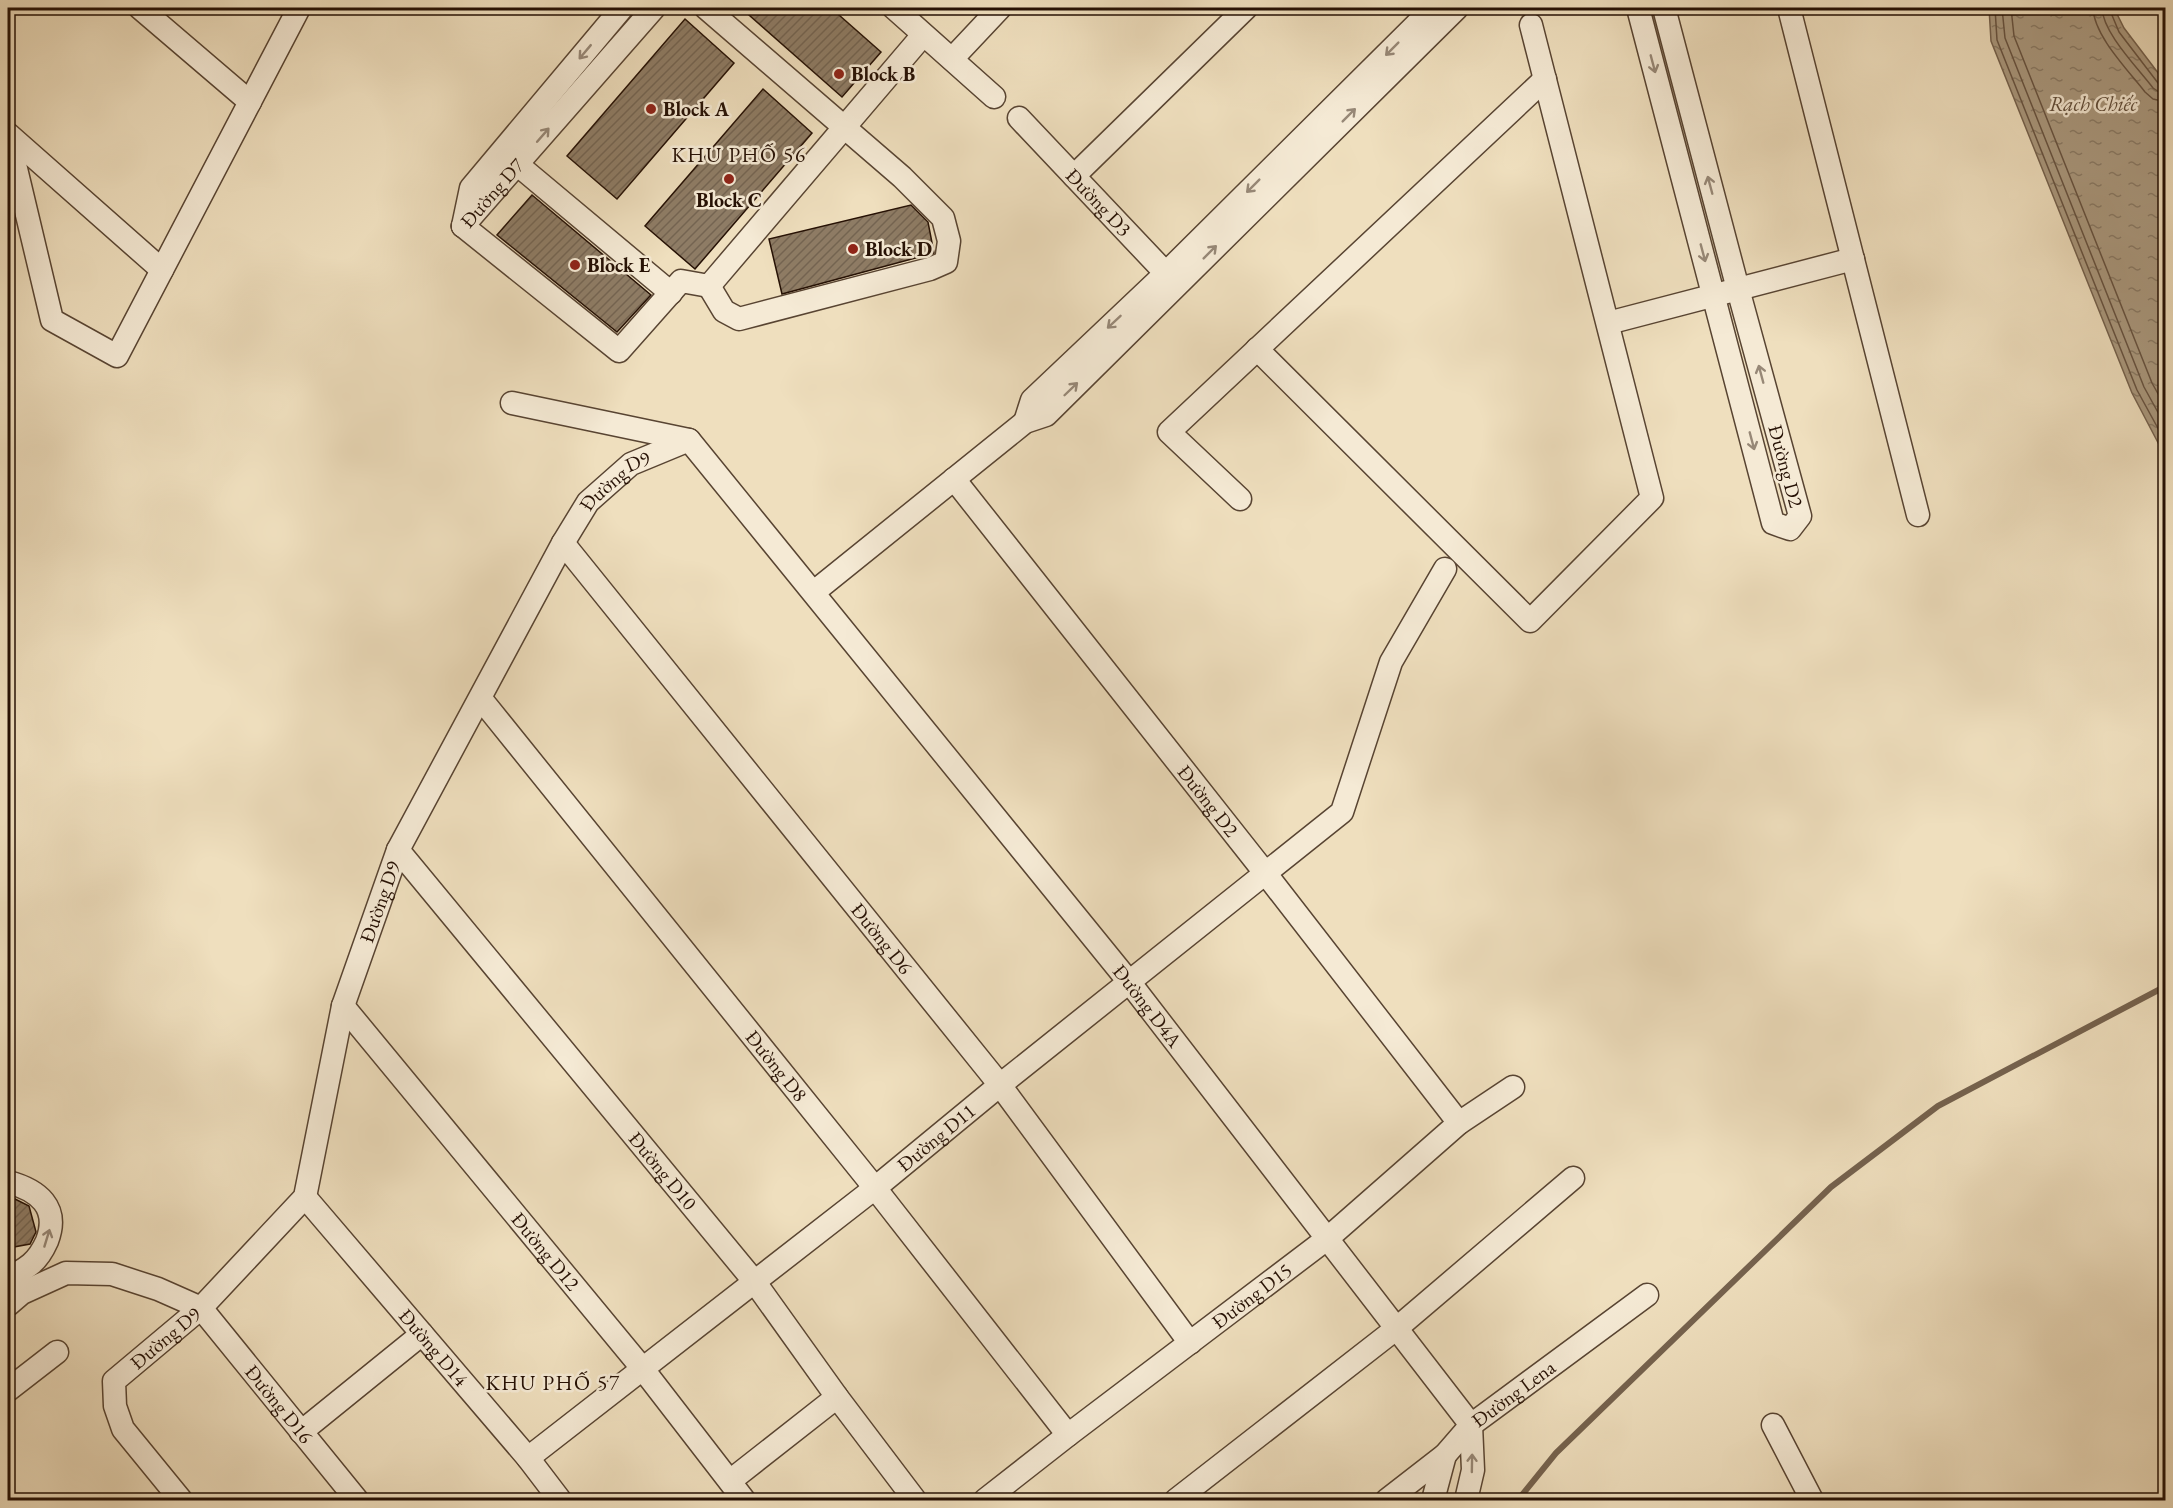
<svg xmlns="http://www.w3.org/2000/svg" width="2173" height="1508" font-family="'EB Garamond',serif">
<defs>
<pattern id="water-ripples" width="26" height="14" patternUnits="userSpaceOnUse" patternTransform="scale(1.5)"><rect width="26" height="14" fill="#aa997f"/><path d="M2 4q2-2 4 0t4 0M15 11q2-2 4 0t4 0" fill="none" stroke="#8a7b66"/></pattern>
<pattern id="building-hatch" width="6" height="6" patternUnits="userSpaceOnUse" patternTransform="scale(1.5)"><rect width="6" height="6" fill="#8e7c65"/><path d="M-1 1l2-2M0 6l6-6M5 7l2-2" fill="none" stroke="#746451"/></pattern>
</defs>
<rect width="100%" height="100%" fill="#efdfbe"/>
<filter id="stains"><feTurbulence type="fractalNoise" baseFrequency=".00333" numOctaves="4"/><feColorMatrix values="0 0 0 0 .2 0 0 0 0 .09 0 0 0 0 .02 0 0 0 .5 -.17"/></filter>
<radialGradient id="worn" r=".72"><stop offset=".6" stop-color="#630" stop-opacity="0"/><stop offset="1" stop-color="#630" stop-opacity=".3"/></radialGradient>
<path fill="url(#water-ripples)" stroke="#75624e" stroke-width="1.5" d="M1989 8H2114L2124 28 2165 82V456L2132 393 1991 41Z"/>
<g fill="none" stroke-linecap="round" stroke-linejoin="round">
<g stroke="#685442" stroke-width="1.5">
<path d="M1995 8 1997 40 2137 390 2166 443"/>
<path d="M2002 8 2005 38 2144 387 2166 427"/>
<path d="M2011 8 2014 36 2152 383 2166 408"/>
<path d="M2093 8C2094 36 2128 70 2145 92L2153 99 2166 102"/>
<path d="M2102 8C2103 33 2137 67 2153 88L2159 92 2166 93"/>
<path d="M2109 8 2119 32 2158 83 2166 85"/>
</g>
<path stroke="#75624e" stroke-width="6" d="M1518 1500 1556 1453 1831 1187 1938 1106 2166 986"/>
</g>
<g fill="url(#building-hatch)" stroke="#251004" stroke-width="1.5">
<path d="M741 8H831L881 52 842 97Z"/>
<path d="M685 19 734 63 617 199 567 156Z"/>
<path d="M763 89 812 133 695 269 645 226Z"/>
<path d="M532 195 651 295 617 332 497 235Z"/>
<path d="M911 205 928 222 934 253 782 294 769 239Z"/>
<path d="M15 1199 29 1206 36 1232 30 1244 8 1248V1200Z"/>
</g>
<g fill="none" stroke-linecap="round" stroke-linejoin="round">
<g stroke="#584432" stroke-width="25">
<g id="minor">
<path d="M140 8 250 102"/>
<path d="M706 8 902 177 943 218 949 241 946 262 930 269 739 319 724 311 709 286"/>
<path d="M894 8 994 97"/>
<path d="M1638 8 1773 523 1790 529 1800 516 1738 289 1664 8"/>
<path d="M1789 8 1918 515"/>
<path d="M952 59 1000 8"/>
<path id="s1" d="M1019 118 1176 284"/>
<path d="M8 134 162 270"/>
<path d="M8 135 52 320 117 356 299 8"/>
<path d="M518 165 671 293"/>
<path d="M1074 176 1246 8"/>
<path d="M463 226 619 351 681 281 709 286 923 35"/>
<path id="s2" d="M463 226 654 8"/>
<path d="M463 226 471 188 622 8"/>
<path d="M1608 323 1853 259"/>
<path d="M1257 349 1530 621 1652 498 1531 25"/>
<path id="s3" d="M512 403 689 440 1130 983 1471 1425"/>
<path d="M1025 422 1032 400 1166 273 1433 8"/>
<path id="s4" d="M954 479 1266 874 1459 1123"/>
<path d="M1240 499 1169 432 1545 79"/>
<path id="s5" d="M563 543 1000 1085 1190 1343"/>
<path d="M814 592 1025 422 1046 415 1457 8"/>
<path id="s6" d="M481 699 875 1188 1068 1435"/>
<path id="s7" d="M398 850 754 1281 837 1397 915 1500"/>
<path id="s8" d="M343 1006 642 1368 744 1500"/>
<path d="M8 1182C38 1190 60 1207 47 1241 43 1250 38 1258 31 1264 24 1270 15 1274 8 1279"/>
<path id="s9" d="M305 1197 528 1458 560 1500"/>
<path id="s10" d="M8 1305 22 1293 66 1273 112 1274 158 1289 201 1308 357 1500"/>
<path d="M8 1390 57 1352"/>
<path d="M1773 1425 1812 1500"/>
<path d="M301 1432 422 1334"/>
<path id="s11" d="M528 1458 875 1188 1000 1085 1342 812 1391 662 1445 569"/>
<path d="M730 1481 837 1397"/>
<path id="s12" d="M181 1500 123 1429 115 1406 114 1381 201 1308 305 1197 343 1006 398 850 563 543 588 502 631 464 689 440"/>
<path id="s13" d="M985 1500 1068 1435 1328 1238 1459 1123 1513 1087"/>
<path d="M1176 1500 1397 1328 1573 1178"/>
<path id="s14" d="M1387 1500 1445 1455 1471 1425 1647 1295"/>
<path d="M1433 1500 1445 1455"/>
<path d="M1466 1500 1473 1470 1471 1425"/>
</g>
</g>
<use href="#minor" stroke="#f5ead5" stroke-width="22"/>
</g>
<defs><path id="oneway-shaft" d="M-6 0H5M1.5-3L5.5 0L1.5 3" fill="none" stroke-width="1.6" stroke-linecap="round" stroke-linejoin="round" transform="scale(1.5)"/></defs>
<g stroke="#978877">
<use href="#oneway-shaft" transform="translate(1392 49) rotate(135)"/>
<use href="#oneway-shaft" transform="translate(585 52) rotate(130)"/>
<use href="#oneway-shaft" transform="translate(1653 64) rotate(75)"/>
<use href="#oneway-shaft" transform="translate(1349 115) rotate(-45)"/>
<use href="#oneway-shaft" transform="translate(543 135) rotate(-49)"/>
<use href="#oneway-shaft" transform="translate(1710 185) rotate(-105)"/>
<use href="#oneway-shaft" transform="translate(1253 186) rotate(135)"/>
<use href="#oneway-shaft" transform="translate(1210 252) rotate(-45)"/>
<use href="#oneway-shaft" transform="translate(1703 253) rotate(75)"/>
<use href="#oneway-shaft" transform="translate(1114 322) rotate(137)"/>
<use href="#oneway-shaft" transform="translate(1761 374) rotate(-105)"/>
<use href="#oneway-shaft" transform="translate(1071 389) rotate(-44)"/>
<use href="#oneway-shaft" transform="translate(1752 441) rotate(75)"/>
<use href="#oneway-shaft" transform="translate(47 1238) rotate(-73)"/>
<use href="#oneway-shaft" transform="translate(1472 1463) rotate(-89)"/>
</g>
<g fill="#8f2418" stroke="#f5ead5" stroke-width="2">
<circle cx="839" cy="74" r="6"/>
<circle cx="651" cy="109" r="6"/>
<circle cx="729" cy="179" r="6"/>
<circle cx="853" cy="249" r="6"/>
<circle cx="575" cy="265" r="6"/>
</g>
<g text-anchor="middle" stroke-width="5" stroke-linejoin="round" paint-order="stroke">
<g font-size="20" font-weight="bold" fill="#251004" stroke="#f5ead5" text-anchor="start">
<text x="851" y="81">Block B</text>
<text x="663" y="116">Block A</text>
<text x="729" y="207" text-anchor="middle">Block C</text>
<text x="865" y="256">Block D</text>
<text x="587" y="272">Block E</text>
</g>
<g font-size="20" fill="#251004" stroke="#f5ead5">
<text dy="7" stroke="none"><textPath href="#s2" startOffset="44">Đường D7</textPath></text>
<text dy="7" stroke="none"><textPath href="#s1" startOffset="116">Đường D3</textPath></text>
<text transform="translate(1786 466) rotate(75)" y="7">Đường D2</text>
<text dy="7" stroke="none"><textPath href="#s12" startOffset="1198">Đường D9</textPath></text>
<text dy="7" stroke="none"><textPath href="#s4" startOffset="410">Đường D2</textPath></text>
<text dy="7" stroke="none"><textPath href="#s12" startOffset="712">Đường D9</textPath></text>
<text dy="7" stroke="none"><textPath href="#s5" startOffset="508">Đường D6</textPath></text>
<text dy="7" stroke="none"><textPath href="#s3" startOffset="909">Đường D4A</textPath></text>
<text dy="7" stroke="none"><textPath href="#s6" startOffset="471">Đường D8</textPath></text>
<text dy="7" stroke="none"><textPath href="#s11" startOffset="519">Đường D11</textPath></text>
<text dy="7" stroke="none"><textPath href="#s7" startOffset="416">Đường D10</textPath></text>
<text dy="7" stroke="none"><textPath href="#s8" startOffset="318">Đường D12</textPath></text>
<text dy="7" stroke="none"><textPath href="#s13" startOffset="336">Đường D15</textPath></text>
<text dy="7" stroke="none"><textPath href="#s12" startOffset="208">Đường D9</textPath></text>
<text dy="7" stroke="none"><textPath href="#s9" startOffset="198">Đường D14</textPath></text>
<text dy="7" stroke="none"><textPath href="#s14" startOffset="166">Đường Lena</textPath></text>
<text dy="7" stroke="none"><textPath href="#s10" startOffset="332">Đường D16</textPath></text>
</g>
<g font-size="21" font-style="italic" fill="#614e3b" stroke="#f5ead5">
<text x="2093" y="111">Rạch Chiếc</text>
</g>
<g font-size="21" letter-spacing="1.5" fill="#251004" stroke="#f5ead5">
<text x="739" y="162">KHU PHỐ 56</text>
<text x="553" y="1390">KHU PHỐ 57</text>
</g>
</g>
<rect width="2173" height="1508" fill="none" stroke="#efdfbe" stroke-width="30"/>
<rect x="9" y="9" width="2155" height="1490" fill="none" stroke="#251004" stroke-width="3"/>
<rect x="15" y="15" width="2143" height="1478" fill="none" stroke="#251004" stroke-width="1.5"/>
<rect width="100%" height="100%" filter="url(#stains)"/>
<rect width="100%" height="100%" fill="url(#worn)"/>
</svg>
